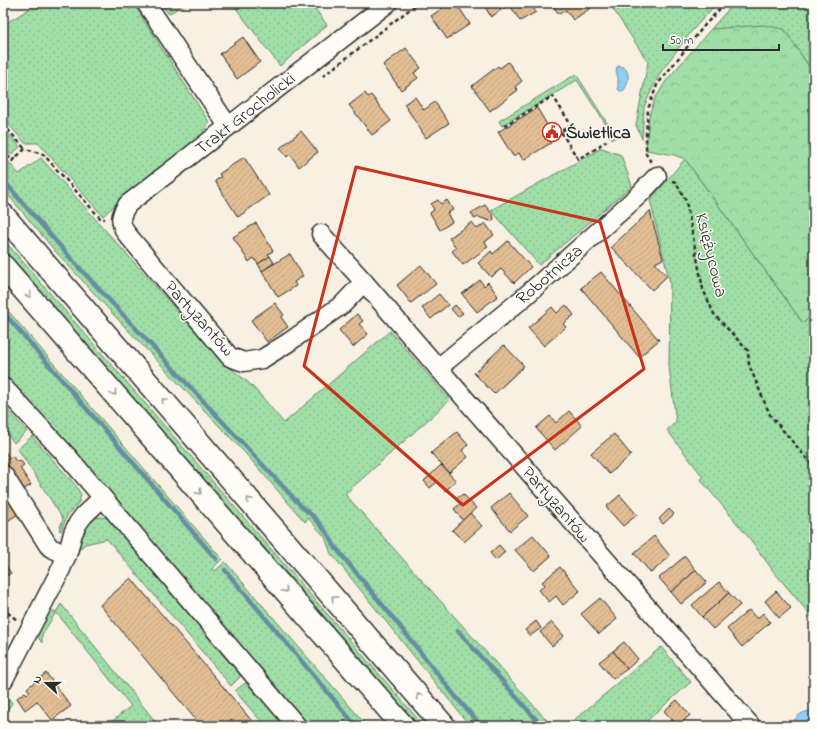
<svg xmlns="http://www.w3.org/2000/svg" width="817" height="729" font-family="'Indie Flower',sans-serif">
<defs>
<pattern id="grass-dots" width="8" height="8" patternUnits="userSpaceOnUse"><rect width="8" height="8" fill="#9fdea6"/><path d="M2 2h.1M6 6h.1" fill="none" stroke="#89bf8f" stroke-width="1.8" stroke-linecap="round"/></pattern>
<pattern id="forest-crowns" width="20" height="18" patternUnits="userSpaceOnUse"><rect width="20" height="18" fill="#9fdea6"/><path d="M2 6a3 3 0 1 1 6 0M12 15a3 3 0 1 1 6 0" fill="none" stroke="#89bf8f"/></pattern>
<pattern id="water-ripples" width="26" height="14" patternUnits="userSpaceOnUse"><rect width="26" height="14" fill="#91cff2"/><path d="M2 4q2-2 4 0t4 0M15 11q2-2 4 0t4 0" fill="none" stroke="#7db2d0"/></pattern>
<pattern id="building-hatch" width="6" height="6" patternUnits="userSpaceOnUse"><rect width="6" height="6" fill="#e3be94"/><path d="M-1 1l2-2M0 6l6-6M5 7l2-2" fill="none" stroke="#c3a380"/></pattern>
</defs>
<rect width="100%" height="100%" fill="#f8f0e3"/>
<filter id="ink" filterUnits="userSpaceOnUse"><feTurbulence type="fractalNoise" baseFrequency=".025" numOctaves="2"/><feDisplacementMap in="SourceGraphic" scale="8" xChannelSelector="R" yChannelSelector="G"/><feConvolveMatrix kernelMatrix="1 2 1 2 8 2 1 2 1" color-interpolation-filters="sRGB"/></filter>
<g filter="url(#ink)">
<g fill="url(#grass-dots)" stroke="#658468">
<path d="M39 3H133L209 122 206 129 203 131 206 135 126 195 103 216 38 143H25L3 118V25Z"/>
<path d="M160 3H185L169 14Z"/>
<path d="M232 3H311L327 25 280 66Z"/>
<path d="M609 3H717L691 32 662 70 651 91 644 107 642 139 636 125 648 62Z"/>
<path d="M734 3H814V74L784 29H711Z"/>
<path d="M576 74 616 137 612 139V134L577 80 502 126 499 121Z"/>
<path d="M3 127 20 147 11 155 3 145Z"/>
<path d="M602 148 621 155 632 186 539 265 491 210Z"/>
<path d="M3 156 19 174 41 158 222 361C231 369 241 376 251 385 263 397 273 411 284 423L390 331 450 400 345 494 552 726H470L334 557 331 554 325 537 308 518 305 522 245 453 125 327 56 252 3 189Z"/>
<path d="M685 159 803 323 814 314V620L801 604 774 572 750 539 701 480 703 477 667 430 676 422 669 367 670 283 650 200Z"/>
<path d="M3 239 424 726H412L3 253Z"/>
<path d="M3 305 222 559 212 569 215 571 225 562 367 726H309L49 426 3 376Z"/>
<path d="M3 405 27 431 14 443 3 427Z"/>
<path d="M32 436 76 486 81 495 79 502 67 516 61 531 59 530 63 519 18 449Z"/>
<path d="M101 517 109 518 240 670V677L231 686 107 539 85 544 75 554 83 529 92 518Z"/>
<path d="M61 604 159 726H106L131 706 56 612 42 635V643L36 634 49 609 56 612Z"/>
<path d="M661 647 691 682 641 726H567Z"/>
<path d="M245 683C254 686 277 717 285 726H265L235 691Z"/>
<path d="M4 693 6 695 12 703 3 717V695Z"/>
</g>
<path fill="url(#forest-crowns)" stroke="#658468" d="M763 25 784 29 814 74V314L803 323 685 159 674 155 646 150 649 116 655 99 666 81 711 29Z"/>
<g fill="url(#water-ripples)" stroke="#688da2">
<path d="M619 66C632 67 629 85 623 91H620L618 89V78L616 71 617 67Z"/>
<path d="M810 711H814V726H790C795 718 801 712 810 711Z"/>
</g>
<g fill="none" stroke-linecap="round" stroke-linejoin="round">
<g stroke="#688da2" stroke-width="4.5">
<path d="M3 180 73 261 302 507C316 517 328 533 336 548L398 624 456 697 481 726"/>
<path d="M5 314 216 559"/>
<path d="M225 570 356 726"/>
<path d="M458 631 542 726"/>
</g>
</g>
<g fill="url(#building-hatch)" stroke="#2b2b2b">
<path d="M450 3H456L470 24 447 39 431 16Z"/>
<path d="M483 3H497L501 10 491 17Z"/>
<path d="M497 3H513L501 10Z"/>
<path d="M513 3H530L536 12 520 21 510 5Z"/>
<path d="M551 3H598L573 20 566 10 559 14Z"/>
<path d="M243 37 260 62 237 79 220 54Z"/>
<path d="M406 48 421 68 414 73 418 78 401 90 383 65Z"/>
<path d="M508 62 522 81 515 87 518 90 490 111 472 86 498 66 500 68Z"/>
<path d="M365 93 368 97 371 95 391 121 372 135 349 105Z"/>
<path d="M415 97 424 110 435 102 449 123 426 138 404 104Z"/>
<path d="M537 108 552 133 547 136 551 143 523 160 519 153 513 156 498 132Z"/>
<path d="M301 131 318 152 299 167 290 154 287 157 280 148Z"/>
<path d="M244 157 269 195 238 217 215 181 221 177 219 174Z"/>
<path d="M438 200 441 204 447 200 453 210 447 213 452 222 440 230 430 213 434 210 431 204Z"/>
<path d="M485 205 493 215 494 219 491 221H490L478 217 475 219 471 213Z"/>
<path d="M650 211 663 259 655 263 667 276 652 290 611 247Z"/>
<path d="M472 222 477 229 485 223 494 235 485 242 488 247 463 265 452 251 456 248 449 238Z"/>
<path d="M256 223 273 251 268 254 270 256 258 264 254 258 249 262 233 237Z"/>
<path d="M508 241 531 267 514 283 501 269 491 277 478 263 491 251 493 254Z"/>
<path d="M290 254 303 276 294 282 296 286 278 297 262 271Z"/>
<path d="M270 256 274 263 262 271 258 264Z"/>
<path d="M421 265 436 284 411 303 397 285Z"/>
<path d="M601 272 659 340 639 357 581 288Z"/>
<path d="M480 280 484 286 488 282 498 296 477 312 462 294Z"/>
<path d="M439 294 448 305 431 319 422 308Z"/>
<path d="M275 303 284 315 281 317 288 327 267 342 251 320Z"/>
<path d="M455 305 463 313 458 317 451 309Z"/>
<path d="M566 305 574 315 563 324 566 327 544 346 528 328 552 307 557 313Z"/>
<path d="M357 314 363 321 359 324 368 334 353 347 339 330Z"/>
<path d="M504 345 524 366 494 394 474 373Z"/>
<path d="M569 411 582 426 555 450 536 428 550 416 556 423Z"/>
<path d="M457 432 468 445 462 450 468 457 449 473 431 453Z"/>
<path d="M614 434 631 455 609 474 591 453Z"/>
<path d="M3 448 9 458 3 462Z"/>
<path d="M12 456 17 462 20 460 24 465 20 468 31 485 21 491 3 463V462Z"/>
<path d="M441 465 456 481 445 491 437 482 430 488 424 481Z"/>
<path d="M3 491 18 514 3 524Z"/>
<path d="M509 493 528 516 510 531 491 508Z"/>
<path d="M463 494 476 508 463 520 454 509 460 504 456 499Z"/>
<path d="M620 495 637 515 623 526 606 507Z"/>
<path d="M669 509 674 514 663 524 659 519Z"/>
<path d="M470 513 482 526 464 542 452 530Z"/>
<path d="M533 535 551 556 534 571 515 550Z"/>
<path d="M654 536 670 556 651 573 634 553Z"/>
<path d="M499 545 505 552 496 560 490 553Z"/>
<path d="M685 556 696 570 671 592 659 578Z"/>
<path d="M3 562 11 573 3 578Z"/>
<path d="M560 567 580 591 563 605 556 596 549 602 539 590 545 585 542 582Z"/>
<path d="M696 570 707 582 681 604 671 592Z"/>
<path d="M131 578 252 721 246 726H201L100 605Z"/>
<path d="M719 582 729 593 702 617 692 605Z"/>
<path d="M776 591 791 608 779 618 765 601Z"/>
<path d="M729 593 740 605 713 629 702 617Z"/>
<path d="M600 598 617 619 599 634 581 614Z"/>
<path d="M749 610 757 619 763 613 770 622 742 647 727 629Z"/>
<path d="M536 621 541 628 530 636 525 630Z"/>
<path d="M552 622 564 636 552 646 540 632Z"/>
<path d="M624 642 638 659 627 669 613 651Z"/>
<path d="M613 651 627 669 613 679 599 662Z"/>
<path d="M46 673 71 706 52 720 37 701 25 710 17 698 25 692 27 694 30 692 27 688Z"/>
<path d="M677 700 690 715 678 726 664 711Z"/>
<path d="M672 720 677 726H664Z"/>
</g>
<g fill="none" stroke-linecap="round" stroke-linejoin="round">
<g stroke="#2b2b2b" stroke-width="21">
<g id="minor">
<path d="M146 3 228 126"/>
<path d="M321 234 364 282 438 368 751 726"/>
<path d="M364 282 343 304 289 342 262 359 244 362 230 357 126 233C119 221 120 215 128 204L388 3"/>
<path d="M438 368 522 299 639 195 657 176"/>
<path d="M3 387 69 458 297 726"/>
<path d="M3 474 48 545 51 548 67 555"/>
<path d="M3 681 61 569 68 552 73 533 78 523 84 515 102 498"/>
</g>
</g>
<g stroke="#2b2b2b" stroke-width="25">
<g id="highway">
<path d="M3 215 444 726"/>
<path d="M3 266 403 726"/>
</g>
</g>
<g stroke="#2b2b2b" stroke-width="2.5" stroke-dasharray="4 3" stroke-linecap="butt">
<path d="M323 76 418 3"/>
<path d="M3 124 25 149"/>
<path d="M504 126 553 96 571 125 549 139"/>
<path d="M561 132 578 159 599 147 600 145 607 141"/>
<path d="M3 150 12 161 25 149 43 154 101 219H105"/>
<path d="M651 162 646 154V133L648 109 657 85 704 26 725 3"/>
<path d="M672 181 676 182 686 201 703 289 714 314 748 351 749 365 770 415 814 467"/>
<path d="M3 607 8 613 17 620"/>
</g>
<use href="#minor" stroke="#fdfcf7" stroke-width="18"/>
<use href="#highway" stroke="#fdfcf7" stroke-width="22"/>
</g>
<defs><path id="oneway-chevron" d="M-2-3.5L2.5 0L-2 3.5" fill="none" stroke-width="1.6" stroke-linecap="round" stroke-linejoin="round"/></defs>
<g stroke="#9e9e9b">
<use href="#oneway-chevron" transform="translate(29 295) rotate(49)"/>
<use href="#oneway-chevron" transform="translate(114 393) rotate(49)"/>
<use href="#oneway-chevron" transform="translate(164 401) rotate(-131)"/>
<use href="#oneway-chevron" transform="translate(199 492) rotate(49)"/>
<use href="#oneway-chevron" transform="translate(249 500) rotate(-131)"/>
<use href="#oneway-chevron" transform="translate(285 590) rotate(49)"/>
<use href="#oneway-chevron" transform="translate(334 598) rotate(-131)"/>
<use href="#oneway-chevron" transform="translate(419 696) rotate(-131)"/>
</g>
</g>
<path fill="none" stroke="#c8321e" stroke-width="3" stroke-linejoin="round" d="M356 167 600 222 644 369 463 505 304 366Z"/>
<defs>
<g id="civic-ring" transform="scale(1)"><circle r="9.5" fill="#fdfcf7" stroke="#c8321e" stroke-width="1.5"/><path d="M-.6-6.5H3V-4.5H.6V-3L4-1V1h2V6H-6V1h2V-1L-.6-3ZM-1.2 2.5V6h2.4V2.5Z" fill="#c8321e"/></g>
</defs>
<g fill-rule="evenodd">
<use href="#civic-ring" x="552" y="132"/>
</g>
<g text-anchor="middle" stroke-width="3" stroke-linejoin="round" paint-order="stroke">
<g font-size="18" fill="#2b2b2b" stroke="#fdfcf7">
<text transform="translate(245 113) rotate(-38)" y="6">Trakt Grocholicki</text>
<text transform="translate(712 255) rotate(76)" y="6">Księżycowa</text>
<text transform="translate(549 274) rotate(-41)" y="6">Robotnicza</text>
<text transform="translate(200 318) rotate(48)" y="6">Partyzantów</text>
<text transform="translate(557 504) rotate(49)" y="6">Partyzantów</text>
</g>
<g font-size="18" font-weight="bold" fill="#2b2b2b" stroke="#fdfcf7" text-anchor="start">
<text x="566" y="138">Świetlica</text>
</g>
</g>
<rect width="817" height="729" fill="none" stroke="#fdfcf7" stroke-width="16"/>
<rect x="8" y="8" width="801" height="713" fill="none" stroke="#2b2b2b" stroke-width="1.5" filter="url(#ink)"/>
<g transform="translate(46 683) rotate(291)" stroke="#fdfcf7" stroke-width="3" paint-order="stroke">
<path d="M0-3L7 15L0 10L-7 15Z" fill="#2b2b2b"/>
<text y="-6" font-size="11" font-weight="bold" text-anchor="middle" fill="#2b2b2b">N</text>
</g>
<path d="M663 44v6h116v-6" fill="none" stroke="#2b2b2b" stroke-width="2"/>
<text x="669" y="44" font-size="12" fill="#2b2b2b" stroke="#fdfcf7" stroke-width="3" paint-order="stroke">50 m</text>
</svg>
